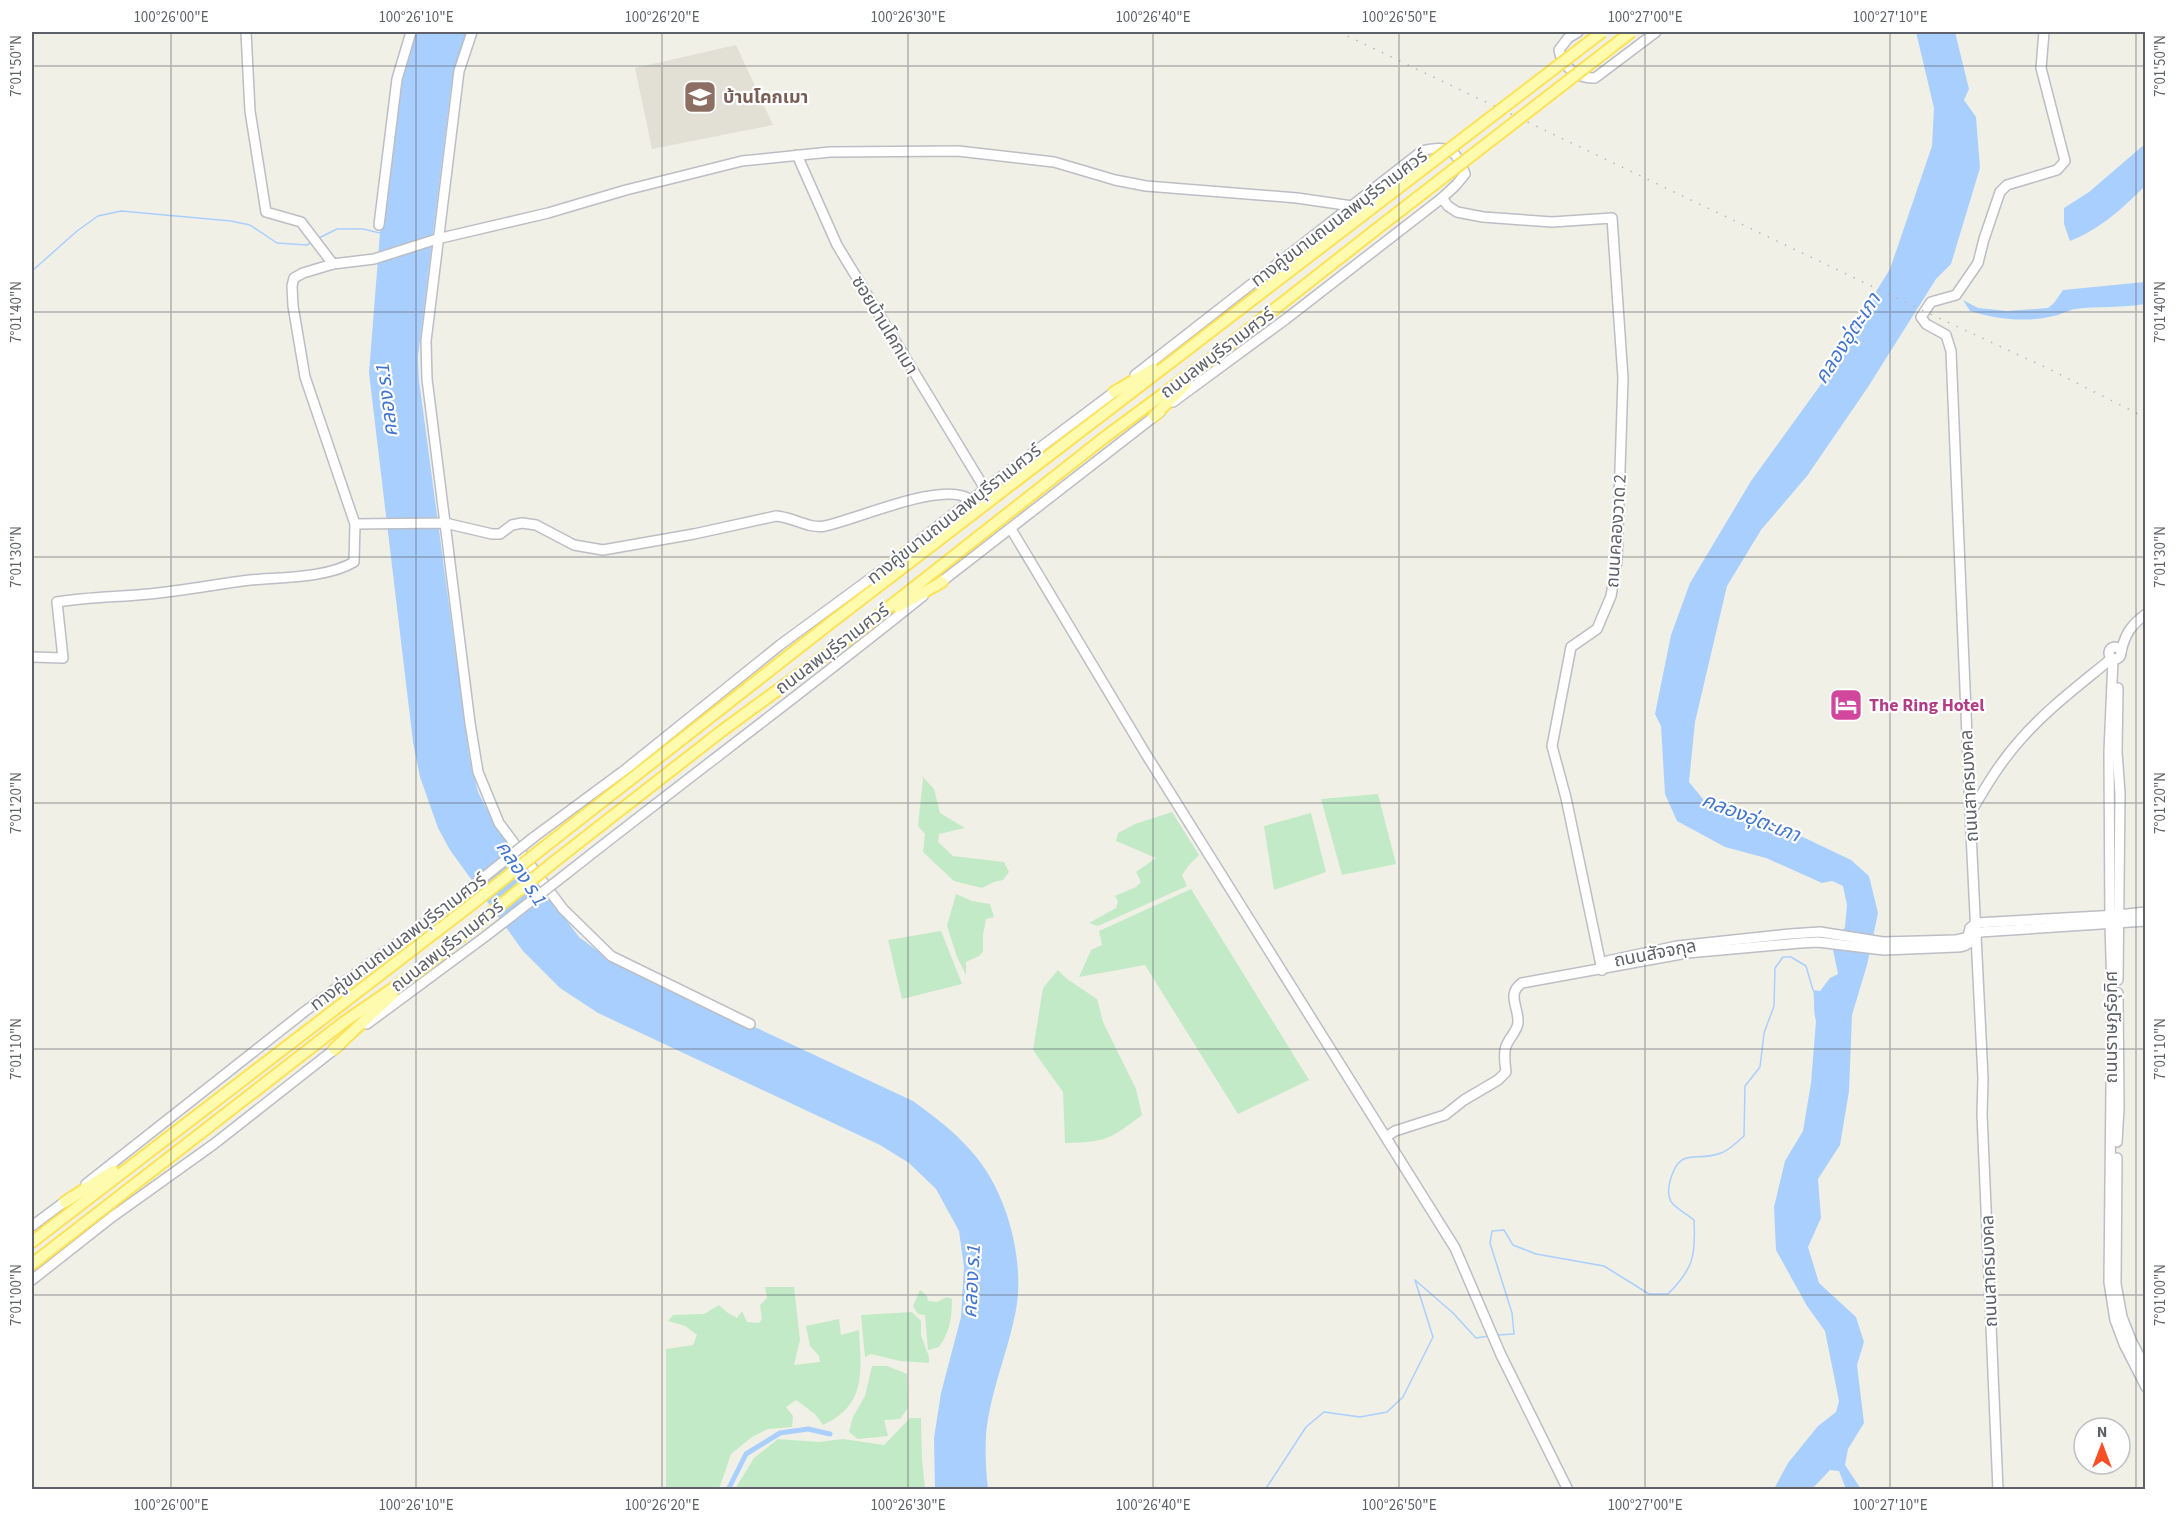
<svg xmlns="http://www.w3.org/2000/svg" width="2177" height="1521" font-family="'Source Sans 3','Noto Sans Thai',sans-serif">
<rect width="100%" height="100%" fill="#f1f0e7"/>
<path fill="#e2e0d5" d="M736 45 773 125 652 149 635 68Z"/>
<g fill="#c2eac6">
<path d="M921 775 934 789 940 813 965 828 939 834 938 842 953 856 1004 862 1009 872 1003 880 994 882 982 888 954 881 923 852 925 834 918 826 923 779Z"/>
<path d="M1378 794 1396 864 1342 875 1321 799Z"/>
<path d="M1172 812 1199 855 1189 865 1182 875 1187 886 1098 926 1089 923 1116 908 1118 901 1115 896 1136 887 1141 882 1136 872 1156 858 1116 841 1118 833 1135 824Z"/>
<path d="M1311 813 1326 872 1274 890 1264 826Z"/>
<path d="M1191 889 1309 1080 1238 1114 1145 965 1079 977 1091 950 1102 945 1099 931Z"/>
<path d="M956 894 972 901 990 904 994 917 986 919 983 935V952L979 956 966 962V975L957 957 947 926Z"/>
<path d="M941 931 962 984 902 999 888 940Z"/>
<path d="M1058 970 1067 979 1097 999 1103 1022 1136 1089 1142 1115C1109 1140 1106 1142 1065 1143L1063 1092 1033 1050 1043 988Z"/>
<path d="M765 1287H794L800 1340 794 1365 820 1362 819 1356 810 1346 806 1326 839 1319 841 1335 859 1330C861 1372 867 1405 823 1425L815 1414 796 1400 786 1407 793 1416 792 1427 768 1429 752 1437 731 1454 719 1489H664L666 1488V1349L693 1345 697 1335 685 1326 668 1321 673 1315 704 1314 719 1305 728 1313 737 1318 742 1311 747 1322 759 1323 762 1319 760 1305 767 1298Z"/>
<path d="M920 1290 927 1296 928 1301 937 1302 947 1297 952 1299C952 1317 950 1332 939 1347L928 1350 925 1315 918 1314 913 1306Z"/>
<path d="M912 1312 921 1321V1335L929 1357V1363L900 1361 871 1354 865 1357 861 1315Z"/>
<path d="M872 1366H887L907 1374 908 1408 900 1419 884 1420 888 1436 858 1439 849 1432 853 1417 865 1396Z"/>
<path d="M910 1418H921L922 1459 925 1488H913L912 1490 735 1489 754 1458 778 1439 819 1442 843 1439 884 1445Z"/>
</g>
<g fill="#a9cfff">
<path d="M413 32H466L451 88 418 357 419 380 469 755 478 792 496 827 579 937 607 958 913 1101C935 1117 955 1132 972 1152 1007 1191 1025 1259 1016 1310 1008 1352 990 1392 986 1435 985 1453 986 1472 988 1489H935L934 1438 941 1393 961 1317 964 1267 959 1231 936 1189 909 1163 880 1145 598 1013 560 988 523 951 450 850 438 828 420 777 413 742 369 373 380 233 399 83Z"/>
<path d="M1916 32H1955L1969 89 1964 100 1976 117 1980 168 1951 264 1936 279 1868 387 1807 476 1761 530 1727 586 1695 722 1689 782 1703 799 1805 838 1851 860 1869 876 1878 913 1867 965 1852 1015 1849 1091 1840 1145 1818 1179 1821 1218 1808 1247 1819 1283 1856 1317 1864 1342 1857 1365 1864 1423 1848 1449 1845 1465 1861 1489H1846L1839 1471 1830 1470 1812 1489H1774L1788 1463 1818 1426 1836 1412 1839 1401 1825 1331 1807 1306 1776 1250 1774 1207 1785 1161 1803 1131 1811 1083 1816 1021C1813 1011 1815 1001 1813 990L1820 991 1830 978 1838 974 1833 950 1845 927 1847 905 1843 886 1832 881 1822 883 1766 858 1725 847 1677 821 1665 794 1661 726 1655 714 1671 635 1690 583 1751 481 1853 340 1854 327 1890 269 1932 146 1934 108Z"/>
<path d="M2145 144V186C2123 208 2099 230 2070 241L2064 224V208L2089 192Z"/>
<path d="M2145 282V304C2122 308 2099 306 2075 309 2068 310 2061 315 2053 316 2027 323 1995 319 1970 311L1963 300 1978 308 2007 311 2048 308 2054 303 2063 290Z"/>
</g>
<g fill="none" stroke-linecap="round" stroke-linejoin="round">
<g stroke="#a9cfff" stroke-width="1.5">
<path d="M319 238 337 229H363L380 233"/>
<path d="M32 271 77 231 98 216 121 211 231 221 250 225 277 243 307 245 312 242"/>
<path d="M1497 1335 1514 1334 1512 1313 1490 1243 1492 1231 1504 1230 1513 1245 1536 1254 1604 1266 1649 1294H1668C1693 1269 1696 1256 1694 1220 1677 1206 1664 1206 1670 1181 1680 1145 1695 1163 1721 1153 1730 1150 1737 1142 1744 1136L1745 1086 1760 1067 1764 1033 1774 1006 1775 968 1783 957H1791L1806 966 1813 990"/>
<path d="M1265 1490 1306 1427 1324 1412 1360 1417 1387 1412 1403 1397 1433 1337 1415 1280 1453 1313 1476 1338 1489 1336"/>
</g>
<path stroke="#a9cfff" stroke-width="5" d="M728 1490 746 1454 780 1433 808 1429 830 1434"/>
<g stroke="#bcbec5" stroke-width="12">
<g id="secondary">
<path d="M246 32 250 111 266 212 301 222 333 264 374 259 437 239 548 213 626 190 742 161 830 152 958 151 1054 162 1115 180 1146 186 1297 198 1352 206"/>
<path d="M472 32 459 71 426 341 427 379 470 723 478 772 499 823 563 909 611 956 750 1024"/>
<path d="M1578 32 1568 38 1559 50C1561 66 1578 79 1595 78L1656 32"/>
<path d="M797 155 837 245 985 489"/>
<path d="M1442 198 1448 206 1457 212 1483 217 1552 222 1612 218 1623 378 1617 561 1611 596 1597 629 1571 647 1552 746 1566 798 1602 970"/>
<path d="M379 225 397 79 411 32"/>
<path d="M1135 375 1422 151C1448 144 1457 150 1465 174L1456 185 1442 198 1286 319 1173 402"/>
<path d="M355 524 445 523 492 534H500L512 525 522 523 536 525 574 545 603 550 694 534 776 516C793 517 808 529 825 526 856 520 945 479 971 500"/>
<path d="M1011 529 1144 751 1455 1248 1501 1355 1568 1490"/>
<path d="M900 556 985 489 1118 389"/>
<path d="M936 586 1160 412"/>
<circle cx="2115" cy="653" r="6"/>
<path d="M2121 652C2125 634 2131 625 2146 614"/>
<path d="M32 657 63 658 57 602C88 597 119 597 149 594 183 591 217 584 250 580 283 577 327 578 354 562L355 524 305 377 293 306 292 286 294 278 303 273 333 264"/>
<path d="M2113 659 2109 752 2110 924 2112 990 2109 1282 2115 1320 2124 1344 2146 1387"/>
<path d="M2118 688 2117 752 2120 793 2118 980"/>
<path d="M1971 812C1986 786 2001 761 2021 739 2048 708 2081 684 2112 658"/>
<path d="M534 837 626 769 780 645 882 570"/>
<path d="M566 874C684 781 805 691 923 596"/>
<path d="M1602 970 1607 961 1677 946 1790 934 1820 932 1883 942 1956 940 1968 937 1970 928 1976 923 2118 915 2146 912"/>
<path d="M367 1024 486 936"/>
<path d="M1386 1137 1395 1131 1445 1115 1464 1100 1498 1080 1506 1072C1505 1064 1503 1051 1507 1044 1510 1037 1517 1031 1518 1023 1519 1007 1506 994 1522 983L1687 953 1800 943 1818 942 1884 950 1957 947C1972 946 1969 939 1980 932L2146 921"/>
<path d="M2117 1142 2119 1108 2118 993"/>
<path d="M2117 1158 2116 1284 2122 1317 2131 1340 2146 1369"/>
<path d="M86 1184 304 1012 459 897"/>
<path d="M32 1226 71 1197"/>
<path d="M32 1280 112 1217 214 1144 340 1045"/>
<path d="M1998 1490 1982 1114 1983 1078 1971 833 1951 351 1946 335 1926 324 1921 317 1931 302 1956 295 1978 263 1984 239 2000 192 2007 185 2057 170 2065 161 2041 68 2044 32"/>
</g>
</g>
<g stroke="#fde254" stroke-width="14">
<g id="primary">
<path d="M1114 392 1153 369"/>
<path d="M1154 416 1186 384"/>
<path d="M877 580 906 552"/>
<path d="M898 607 942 582"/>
<path d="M543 848 833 621 1363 215"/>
<path d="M555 861 723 730 861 629 1105 437 1212 358 1374 231"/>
<path d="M334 1049 392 995"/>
<path d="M65 1202 113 1171"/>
<path d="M32 1242 467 908"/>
<path d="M32 1264 344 1022 418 971 477 924"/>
</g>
</g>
<use href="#secondary" stroke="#fff" stroke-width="9"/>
<use href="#primary" stroke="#fffbae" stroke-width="10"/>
<path stroke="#b8b8b9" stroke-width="1.5" stroke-dasharray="1.5 8" stroke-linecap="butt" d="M1339 32 1930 314 2047 368 2146 418"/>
<g stroke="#bcbec5" stroke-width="12" stroke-linecap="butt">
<g id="secondary-bridge">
<path d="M459 897 534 837"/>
<path d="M486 936 566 874"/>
</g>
</g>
<g stroke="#fde254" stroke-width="14" stroke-linecap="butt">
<g id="primary-bridge">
<path d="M1363 215 1602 32"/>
<path d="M1374 231 1631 32"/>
<path d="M467 908 543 848"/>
<path d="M477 924 555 861"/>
</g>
</g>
<use href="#secondary-bridge" stroke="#fff" stroke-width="9"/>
<use href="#primary-bridge" stroke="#fffbae" stroke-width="10"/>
</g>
<path fill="none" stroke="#5e6168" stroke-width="1.5" stroke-opacity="0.45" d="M171 32V1490M416 32V1490M662 32V1490M908 32V1490M1153 32V1490M1399 32V1490M1645 32V1490M1890 32V1490M2136 32V1490M32 66H2146M32 312H2146M32 557H2146M32 803H2146M32 1049H2146M32 1295H2146"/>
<defs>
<g id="school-square" transform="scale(1.725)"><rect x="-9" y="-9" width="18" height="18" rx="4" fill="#8d6e63" stroke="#fff"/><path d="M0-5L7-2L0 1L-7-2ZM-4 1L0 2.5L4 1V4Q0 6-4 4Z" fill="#fff"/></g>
<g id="hotel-square" transform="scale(1.725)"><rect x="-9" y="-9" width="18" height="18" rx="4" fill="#d1479c" stroke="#fff"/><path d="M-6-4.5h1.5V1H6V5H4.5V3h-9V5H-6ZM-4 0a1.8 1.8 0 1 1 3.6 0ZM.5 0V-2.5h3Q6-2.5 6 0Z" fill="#fff"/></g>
</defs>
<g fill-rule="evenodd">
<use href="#school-square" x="700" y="97"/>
<use href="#hotel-square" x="1846" y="705"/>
</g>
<g text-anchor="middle" stroke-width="4.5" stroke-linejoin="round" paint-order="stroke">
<g font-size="18" font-weight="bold" fill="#785e54" stroke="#fff" text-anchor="start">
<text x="723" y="103">บ้านโคกเมา</text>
</g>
<g font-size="18" fill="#5e6168" stroke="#fff">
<text transform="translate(1339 218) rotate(-37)" y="6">ทางคู่ขนานถนนลพบุรีราเมศวร์</text>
<text transform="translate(885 325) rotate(59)" y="6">ซอยบ้านโคกเมา</text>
<text transform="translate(1217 353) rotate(-37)" y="6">ถนนลพบุรีราเมศวร์</text>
<text transform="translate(954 514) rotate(-38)" y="6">ทางคู่ขนานถนนลพบุรีราเมศวร์</text>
<text transform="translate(1616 531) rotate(-86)" y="6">ถนนคลองวาด 2</text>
<text transform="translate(832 649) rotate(-37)" y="6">ถนนลพบุรีราเมศวร์</text>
<text transform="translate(1969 786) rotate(-93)" y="6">ถนนสาครมงคล</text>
<text transform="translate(398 942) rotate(-37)" y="6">ทางคู่ขนานถนนลพบุรีราเมศวร์</text>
<text transform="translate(447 946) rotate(-38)" y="6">ถนนลพบุรีราเมศวร์</text>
<text transform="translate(1655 953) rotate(-11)" y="6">ถนนสัจจกุล</text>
<text transform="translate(2111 1027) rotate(-90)" y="6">ถนนราษฏร์อุทิศ</text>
<text transform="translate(1989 1271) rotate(-92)" y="6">ถนนสาครมงคล</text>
</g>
<g font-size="18" font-weight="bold" fill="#b23c85" stroke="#fff" text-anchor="start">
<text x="1869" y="711">The Ring Hotel</text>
</g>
<g font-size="20" font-style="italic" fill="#4074ce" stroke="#fff">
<text transform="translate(1847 338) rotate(-57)" y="7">คลองอุ่ตะเภา</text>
<text transform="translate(386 400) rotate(-97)" y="7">คลอง ร.1</text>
<text transform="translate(1751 817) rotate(21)" y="7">คลองอุ่ตะเภา</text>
<text transform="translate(522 873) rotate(56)" y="7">คลอง ร.1</text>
<text transform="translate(971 1281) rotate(-87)" y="7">คลอง ร.1</text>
</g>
</g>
<rect width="2177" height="1521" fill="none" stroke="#ffffff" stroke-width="66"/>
<g transform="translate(2102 1446)"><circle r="28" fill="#ffffff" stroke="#bfc0c3" stroke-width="1.5"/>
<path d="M0-4.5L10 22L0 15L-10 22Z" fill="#f84f26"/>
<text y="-9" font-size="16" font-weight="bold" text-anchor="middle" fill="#5e6168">N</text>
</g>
<rect x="33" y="33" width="2111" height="1455" fill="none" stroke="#5e6168" stroke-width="2"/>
<g font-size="15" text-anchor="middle" fill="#5e6168">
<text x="171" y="22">100°26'00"E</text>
<text x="416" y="22">100°26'10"E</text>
<text x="662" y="22">100°26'20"E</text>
<text x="908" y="22">100°26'30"E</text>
<text x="1153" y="22">100°26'40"E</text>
<text x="1399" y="22">100°26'50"E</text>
<text x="1645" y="22">100°27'00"E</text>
<text x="1890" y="22">100°27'10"E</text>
<text transform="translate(16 66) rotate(-90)" y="5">7°01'50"N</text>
<text transform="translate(2160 66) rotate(-90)" y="5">7°01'50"N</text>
<text transform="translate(16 312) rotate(-90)" y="5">7°01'40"N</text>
<text transform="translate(2160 312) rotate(-90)" y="5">7°01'40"N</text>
<text transform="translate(16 557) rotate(-90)" y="5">7°01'30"N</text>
<text transform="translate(2160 557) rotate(-90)" y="5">7°01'30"N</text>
<text transform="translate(16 803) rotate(-90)" y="5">7°01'20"N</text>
<text transform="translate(2160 803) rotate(-90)" y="5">7°01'20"N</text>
<text transform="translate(16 1049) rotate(-90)" y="5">7°01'10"N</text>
<text transform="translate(2160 1049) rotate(-90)" y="5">7°01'10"N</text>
<text transform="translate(16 1295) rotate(-90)" y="5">7°01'00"N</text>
<text transform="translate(2160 1295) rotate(-90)" y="5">7°01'00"N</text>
<text x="171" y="1510">100°26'00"E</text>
<text x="416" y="1510">100°26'10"E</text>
<text x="662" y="1510">100°26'20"E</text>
<text x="908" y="1510">100°26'30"E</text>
<text x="1153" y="1510">100°26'40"E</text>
<text x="1399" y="1510">100°26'50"E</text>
<text x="1645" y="1510">100°27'00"E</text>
<text x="1890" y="1510">100°27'10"E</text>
</g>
</svg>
